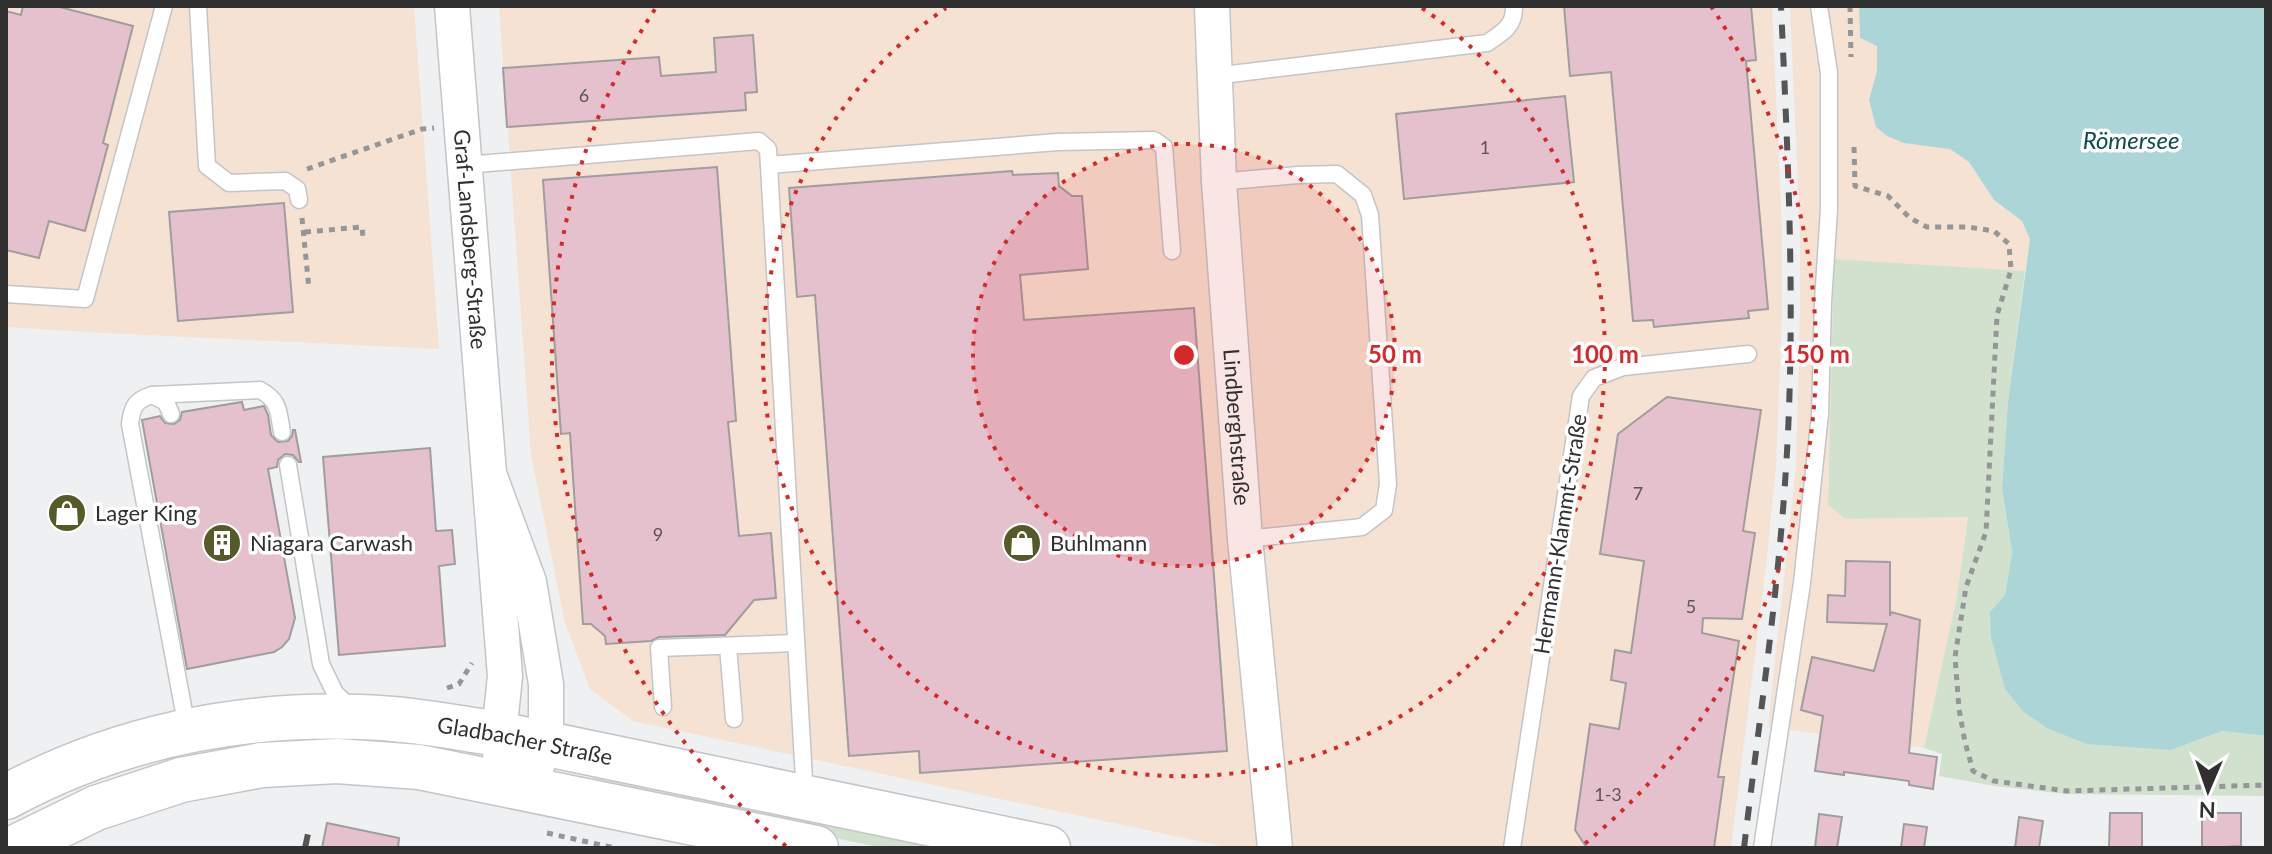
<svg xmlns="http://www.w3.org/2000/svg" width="2272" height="854" font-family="Lato,sans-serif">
<rect width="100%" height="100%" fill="#eef0f2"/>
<g fill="#f5e2d2">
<path d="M6 6H414L439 349 103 333 6 327Z"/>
<path d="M499 6H1772L1782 231V314L1776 466 1766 566 1731 848H1231L633 721 590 689 565 623 531 455Z"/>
<path d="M1790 6H1859L1860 38 1877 46V71L1869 100 1928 144 1950 149 1969 162 1994 200 2022 221 2030 239 2025 271 1834 259 1828 505 1845 519 1968 517 1957 596 1924 748 1768 727 1796 466 1800 312V231Z"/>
</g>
<g fill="#d1e1ce">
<path d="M1834 259 2025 271 2008 401 2002 488 2012 552 2005 595 1990 613 2171 750 2222 731 2266 736V796L2066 794 1995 786 1939 776 1942 754 1924 748 1957 596 1968 517 1845 519 1828 505Z"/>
<path d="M595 770 967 848H883L591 787Z"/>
</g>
<path fill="#abd5d7" d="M1859 6H2266V736L2222 731 2171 750 2087 744 2047 728 2024 712 2005 689 1991 637 1990 612 2005 595 2012 552 2002 488 2008 401 2030 239 2022 221 1994 200 1969 162 1950 149 1904 143 1887 136 1876 127 1869 100 1877 71V46L1860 38Z"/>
<g fill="#e5c1ce" stroke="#9f9d9e" stroke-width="2">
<path d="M23 6H56L133 26 103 143 108 145 85 231 49 221 39 258 6 250V11L21 15Z"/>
<path d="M1564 6H1751L1756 60 1746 61 1768 309 1748 311 1749 318 1654 327 1653 320 1633 321 1611 72 1570 76Z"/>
<path d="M753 35 757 92 745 93 746 110 507 127 503 68 659 57 661 76 716 72 714 38Z"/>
<path d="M1565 96 1574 182 1404 199 1396 114Z"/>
<path d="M717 167 736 421 728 422 739 536 771 533 776 598 754 600 725 635 659 637 651 641 606 644 605 636 591 624H583L570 433 561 434 543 180Z"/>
<path d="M1012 171 1013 175 1058 173 1059 186 1072 196H1082L1088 269 1020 275 1024 320 1194 308 1227 751 920 773 919 751 849 756 815 295 797 297 789 188Z"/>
<path d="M284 203 293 312 178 321 169 212Z"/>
<path d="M1667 397 1761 410 1743 531 1755 533 1742 619 1703 618 1702 633 1739 641 1718 777H1724L1714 848H1587L1575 830 1590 724 1619 729 1626 683 1611 680 1615 650 1631 653 1644 561 1600 554 1618 434Z"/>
<path d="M242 402 244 410 264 406 268 415 271 435 278 442 288 441 292 436 293 430H295L301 462H299L293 455 285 454 278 460 277 467 268 469 295 618 289 639 282 647 274 652 187 669 142 420 160 416 165 423 174 424 180 420 182 412Z"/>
<path d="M430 448 436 531 452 530 455 564 439 566 445 646 339 655 323 457Z"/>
<path d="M1846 561 1890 562V616L1891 612 1920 620 1909 753 1937 757 1933 789 1909 785V781L1844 772V775L1815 771 1823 716 1801 710 1812 657 1874 671 1887 624 1827 622 1828 595 1845 596Z"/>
<path d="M2110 813H2142V848H2109Z"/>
<path d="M2202 813H2241V846L2202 848Z"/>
<path d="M1819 814 1842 817 1837 848H1815Z"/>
<path d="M2019 817 2043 821 2039 848H2015Z"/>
<path d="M327 823 399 838 398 848H322Z"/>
<path d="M1904 824 1927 827 1924 848H1901Z"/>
</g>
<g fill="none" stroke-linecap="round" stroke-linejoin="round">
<g stroke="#c3c5c7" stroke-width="19">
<g id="lane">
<path d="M198 6 207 166 229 183 285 181 297 189 299 200"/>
<path d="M1214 76 1487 43C1502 33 1515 26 1514 6"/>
<path d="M465 165 759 141 768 149 805 797"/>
<path d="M769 165 1058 142 1154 140 1164 147 1172 251"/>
<path d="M1219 182 1298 175 1337 174 1363 195 1370 215 1388 484 1384 510 1362 527 1245 539"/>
<path d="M6 294 85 299 164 6"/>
<path d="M152 395 166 402 171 414"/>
<path d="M288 465 321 664 335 693 351 708"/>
<path d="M728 646 734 719"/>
<path d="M663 707 659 648 796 643"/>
<path d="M187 728 130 424C132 406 136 400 152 395L260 390C280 401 278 411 282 432"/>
<path d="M1512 848 1581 396 1594 378 1623 367 1748 354"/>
<path d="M1762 848 1802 583 1820 414 1823 302 1829 209V73L1819 6"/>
</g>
</g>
<g stroke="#c3c5c7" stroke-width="37">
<g id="street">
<path id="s1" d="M452 6 505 676 499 734 501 764 515 786 536 768 546 744V684L529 582 489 474"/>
<path id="s2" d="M1212 6 1219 182 1245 539 1275 848"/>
</g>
</g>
<g stroke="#c3c5c7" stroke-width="47">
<g id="secondary">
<path id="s3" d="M6 797C115 738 236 713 359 717 406 718 453 727 499 734L1048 848"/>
<path d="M14 848 96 808 181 780 262 765 337 761 419 767 816 848"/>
</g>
</g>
<g stroke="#959697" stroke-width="5" stroke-dasharray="6 6" stroke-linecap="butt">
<path d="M1850 6 1851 57"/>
<path d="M1854 147 1855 186 1888 196 1910 218 1927 227H1968L1994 231 2009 244 2011 270 1997 315 1986 532 1966 587 1955 657 1959 709 1965 742 1973 771 1994 781 2067 791 2266 785"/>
<path d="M307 169 422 129 434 128"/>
<path d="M302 218 309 289"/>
<path d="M305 232 362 227 363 237"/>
<path d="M447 688 459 684 472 663"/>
<path d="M547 833 615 848"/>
</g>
<use href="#lane" stroke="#fff" stroke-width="16"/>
<use href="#street" stroke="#fff" stroke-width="34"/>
<use href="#secondary" stroke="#fff" stroke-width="44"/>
<g stroke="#555556" stroke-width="6" stroke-dasharray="14 14" stroke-linecap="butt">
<path d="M305 848 310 824"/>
<path d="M1744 848C1759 722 1778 595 1786 468 1796 314 1788 159 1781 6"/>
</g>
</g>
<circle cx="1184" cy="355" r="211" fill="#d62828" fill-opacity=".12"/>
<g fill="none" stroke="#d62828" stroke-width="4" stroke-dasharray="4 8">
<circle cx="1184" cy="355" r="211"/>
<path d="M1422 8A421 421 0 1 1 946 8"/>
<path d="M786 846A632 632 0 0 1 657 6M1711 6A632 632 0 0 1 1582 846"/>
</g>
<defs>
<g id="shop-disc" transform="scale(2)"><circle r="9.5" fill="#555a28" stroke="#fff"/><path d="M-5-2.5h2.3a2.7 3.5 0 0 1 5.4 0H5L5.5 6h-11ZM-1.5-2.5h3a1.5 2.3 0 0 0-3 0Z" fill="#fff"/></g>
<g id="building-disc" transform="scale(2)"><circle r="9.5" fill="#555a28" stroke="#fff"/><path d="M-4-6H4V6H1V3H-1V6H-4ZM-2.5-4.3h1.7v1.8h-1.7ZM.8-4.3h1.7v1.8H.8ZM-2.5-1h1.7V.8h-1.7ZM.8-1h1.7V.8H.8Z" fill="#fff"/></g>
</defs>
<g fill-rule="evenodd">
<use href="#shop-disc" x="67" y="513"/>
<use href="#building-disc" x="222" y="543"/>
<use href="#shop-disc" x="1022" y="543"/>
</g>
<g text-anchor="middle" stroke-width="7" stroke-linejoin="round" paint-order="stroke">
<g font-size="18" fill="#5d5458">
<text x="584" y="102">6</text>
<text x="1485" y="154">1</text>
<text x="1638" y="500">7</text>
<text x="658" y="541">9</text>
<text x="1691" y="613">5</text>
<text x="1608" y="801">1-3</text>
</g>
<g font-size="22" fill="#303031" stroke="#fff">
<text dy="8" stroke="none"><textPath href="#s1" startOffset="234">Graf-Landsberg-Straße</textPath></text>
<text dy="8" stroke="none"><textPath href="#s2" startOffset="422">Lindberghstraße</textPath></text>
<text transform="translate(1560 534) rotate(-81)" y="8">Hermann-Klammt-Straße</text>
<text dy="8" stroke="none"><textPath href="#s3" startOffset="534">Gladbacher Straße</textPath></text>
</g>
<g font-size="22" fill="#303031" stroke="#fff" text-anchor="start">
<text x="95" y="521">Lager King</text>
<text x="250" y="551">Niagara Carwash</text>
<text x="1050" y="551">Buhlmann</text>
</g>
<g font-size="24" font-style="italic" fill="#104d50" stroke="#fff">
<text x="2131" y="149">Römersee</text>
</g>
</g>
<circle cx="1184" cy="355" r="12" fill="#d62828" stroke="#fff" stroke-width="4"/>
<g font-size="24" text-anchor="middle" font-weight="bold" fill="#d62828" stroke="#fff" stroke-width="7" stroke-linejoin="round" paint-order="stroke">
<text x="1395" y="363">50 m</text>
<text x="1605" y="363">100 m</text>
<text x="1816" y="363">150 m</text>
</g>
<rect width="2272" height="854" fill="none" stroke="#303031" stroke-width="16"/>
<g transform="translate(2208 790) rotate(182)" stroke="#ffffff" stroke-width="6" paint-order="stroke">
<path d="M0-6L14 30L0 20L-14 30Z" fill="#303031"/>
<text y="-12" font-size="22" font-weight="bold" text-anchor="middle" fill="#303031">N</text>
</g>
</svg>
